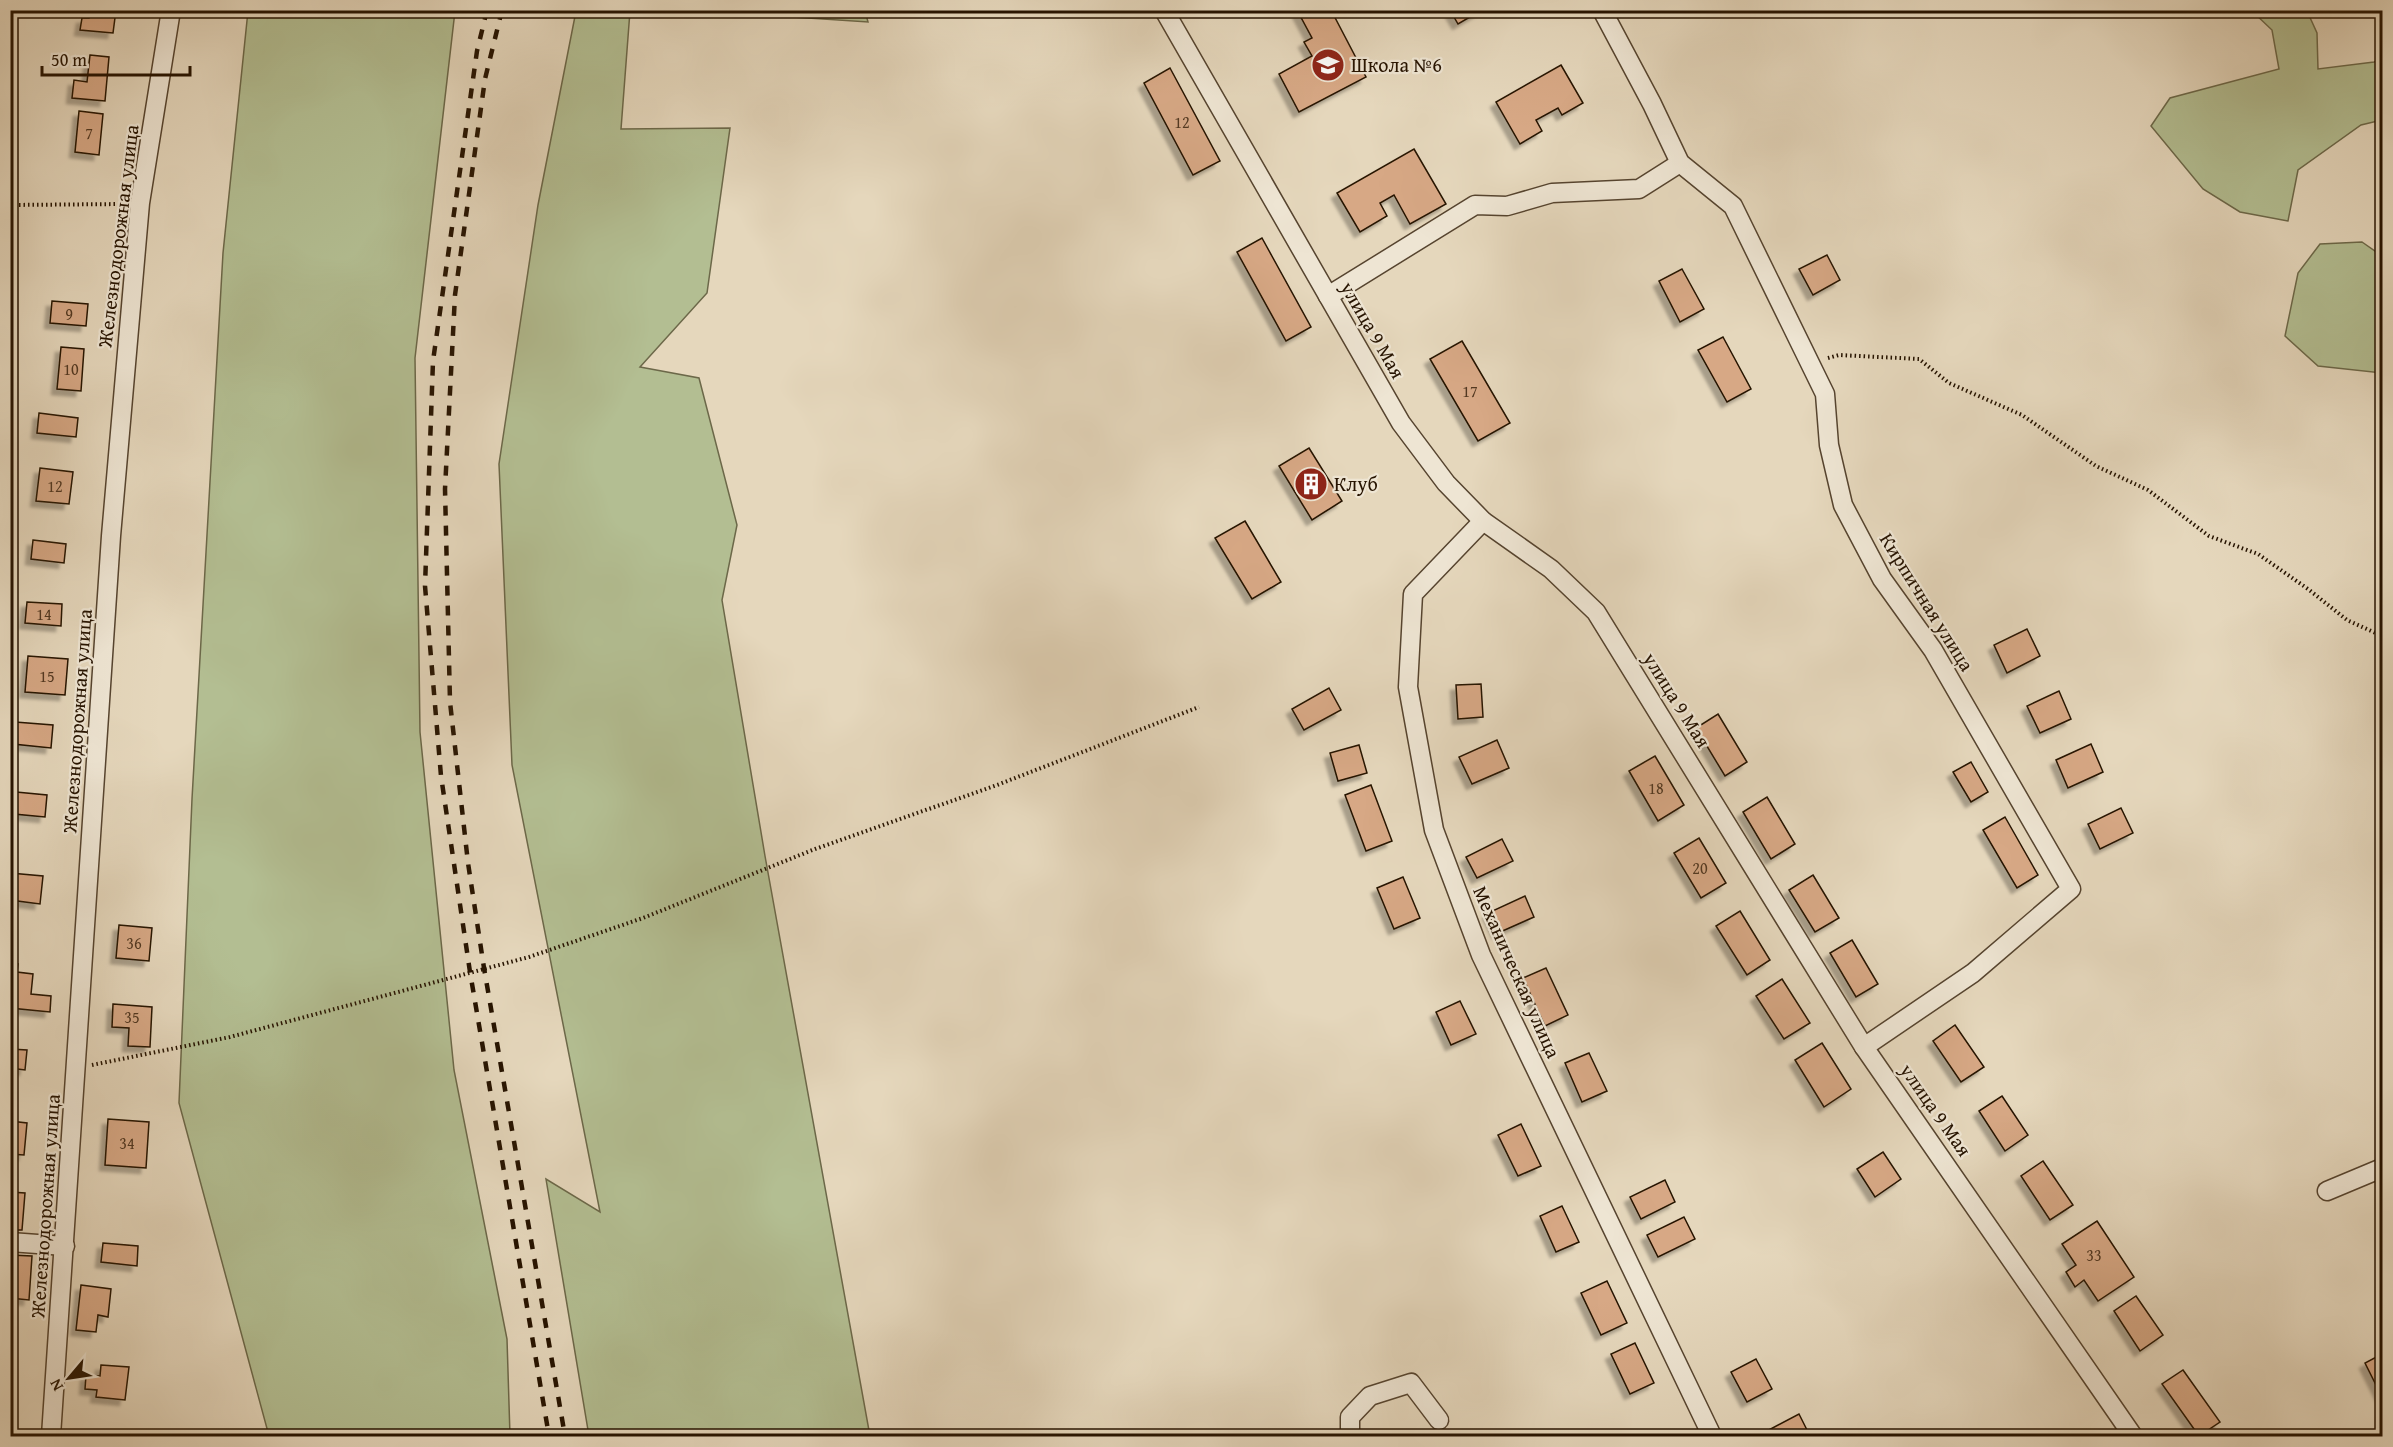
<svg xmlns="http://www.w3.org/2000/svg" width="2393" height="1447" font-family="'Gentium Book Plus',serif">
<defs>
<filter id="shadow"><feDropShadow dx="-5.5" dy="5.5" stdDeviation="1.5" flood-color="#0004"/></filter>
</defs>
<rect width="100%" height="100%" fill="#e5d7bc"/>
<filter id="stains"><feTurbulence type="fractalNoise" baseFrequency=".00333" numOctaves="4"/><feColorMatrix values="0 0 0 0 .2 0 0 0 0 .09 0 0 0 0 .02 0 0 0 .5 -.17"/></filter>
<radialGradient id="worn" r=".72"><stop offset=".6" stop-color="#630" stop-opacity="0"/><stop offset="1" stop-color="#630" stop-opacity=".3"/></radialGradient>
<g fill="#b3be92" stroke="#6c6849" stroke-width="1.5">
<path d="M248 11H455L415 358 420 732 454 1070 507 1339 510 1436H269L179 1103 192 799 223 253Z"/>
<path d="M576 11H630L621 129 730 128 707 293 640 367 699 378 737 525 722 600 765 856 870 1436H589L546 1179 600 1212 512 765 499 464 538 205Z"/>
<path d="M699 11H865L868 22Z"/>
<path d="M2252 11H2307L2317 33 2318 69 2374 62 2382 59V120L2361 125 2298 170 2288 221 2240 212 2203 189 2151 126 2170 98 2279 69 2272 30Z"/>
<path d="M2362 242 2382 256V373L2318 366 2285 336 2298 273 2320 244Z"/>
</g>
<g fill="#d7a885" stroke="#261300" stroke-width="1.5" filter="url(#shadow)">
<path d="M90 10H116L113 33 80 30 82 18H89Z"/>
<path d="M1297 10H1331L1366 77 1299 112 1279 74 1312 56 1304 42 1312 38Z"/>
<path d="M1450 10H1482L1458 24Z"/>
<path d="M90 55 109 57 105 101 72 98 74 80 87 82Z"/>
<path d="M1561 65 1583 103 1562 115 1558 108 1536 120 1542 131 1520 144 1496 102Z"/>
<path d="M1170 68 1220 161 1193 175 1144 83Z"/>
<path d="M79 111 103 114 99 155 75 152Z"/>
<path d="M1414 149 1446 204 1410 224 1394 195 1380 203 1387 216 1360 232 1337 193Z"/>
<path d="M1262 238 1311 327 1286 341 1237 252Z"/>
<path d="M1827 255 1840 280 1813 295 1799 269Z"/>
<path d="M1682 269 1704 309 1680 322 1659 281Z"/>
<path d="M52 301 88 304 86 326 50 323Z"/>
<path d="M1723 337 1751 389 1727 402 1698 350Z"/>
<path d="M1462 341 1510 423 1478 441 1430 359Z"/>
<path d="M61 347 84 349 81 391 57 389Z"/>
<path d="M39 413 78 418 76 437 37 433Z"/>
<path d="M1309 448 1342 501 1312 520 1279 466Z"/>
<path d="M40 468 73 472 69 504 36 501Z"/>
<path d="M1245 521 1281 582 1252 599 1215 538Z"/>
<path d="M33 540 66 544 64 563 31 559Z"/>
<path d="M27 602 62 604 61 626 25 623Z"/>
<path d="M2027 629 2040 656 2007 673 1994 645Z"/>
<path d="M28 656 68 659 65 695 25 692Z"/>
<path d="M1481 684 1483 717 1458 719 1456 685Z"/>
<path d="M1329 688 1341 710 1304 730 1292 709Z"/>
<path d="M2059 691 2071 719 2040 733 2027 706Z"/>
<path d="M1718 714 1747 762 1725 776 1696 728Z"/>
<path d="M15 722 53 725 51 748 13 744Z"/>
<path d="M1497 740 1509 768 1472 784 1459 757Z"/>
<path d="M2091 744 2103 772 2068 788 2056 760Z"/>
<path d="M1359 745 1367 773 1338 781 1330 753Z"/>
<path d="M1655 756 1684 805 1658 821 1629 771Z"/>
<path d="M1971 762 1988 792 1971 802 1953 772Z"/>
<path d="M1371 785 1392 841 1366 851 1345 795Z"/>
<path d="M16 792 47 795 45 817 14 814Z"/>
<path d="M1767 797 1795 844 1771 859 1743 812Z"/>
<path d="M2121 808 2133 833 2100 849 2088 824Z"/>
<path d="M2005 817 2038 875 2017 888 1983 830Z"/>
<path d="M1699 838 1726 883 1701 898 1674 853Z"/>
<path d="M1502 839 1513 861 1477 878 1466 857Z"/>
<path d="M10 873 43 876 40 904 10 900Z"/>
<path d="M1813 875 1839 918 1815 932 1789 890Z"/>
<path d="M1403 877 1420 918 1394 929 1377 888Z"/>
<path d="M1525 896 1534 917 1498 933 1488 913Z"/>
<path d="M1740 911 1770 960 1747 975 1716 926Z"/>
<path d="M119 925 152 928 149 961 116 958Z"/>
<path d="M1852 940 1878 984 1856 997 1830 953Z"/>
<path d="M10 963 18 964 17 972 33 974 31 994 51 996 50 1012 10 1008Z"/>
<path d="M1546 968 1568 1015 1545 1026 1523 978Z"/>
<path d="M1782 979 1810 1023 1784 1039 1756 996Z"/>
<path d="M1460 1001 1476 1034 1451 1045 1436 1012Z"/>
<path d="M113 1004 152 1007 150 1047 128 1046 129 1028 112 1027Z"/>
<path d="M1955 1025 1984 1067 1961 1082 1933 1041Z"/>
<path d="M1822 1043 1851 1089 1824 1107 1795 1060Z"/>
<path d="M10 1049 27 1050 25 1070 10 1068Z"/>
<path d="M1589 1053 1607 1091 1582 1102 1565 1063Z"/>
<path d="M2002 1096 2028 1135 2005 1151 1979 1111Z"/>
<path d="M108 1119 149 1122 146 1168 105 1165Z"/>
<path d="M10 1121 27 1123 24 1155 10 1154Z"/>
<path d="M1521 1124 1541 1166 1518 1176 1498 1135Z"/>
<path d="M1883 1152 1901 1179 1875 1197 1857 1169Z"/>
<path d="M2043 1161 2073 1205 2050 1220 2021 1176Z"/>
<path d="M1665 1180 1675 1202 1641 1219 1630 1197Z"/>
<path d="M10 1192 25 1193 22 1230H10Z"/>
<path d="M1562 1206 1579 1242 1556 1252 1540 1216Z"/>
<path d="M1684 1217 1695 1239 1658 1257 1647 1235Z"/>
<path d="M2097 1221 2134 1277 2098 1301 2084 1280 2075 1287 2066 1272 2076 1265 2062 1244Z"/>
<path d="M103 1243 138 1246 137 1266 101 1262Z"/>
<path d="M10 1255 32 1256 29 1300 10 1298Z"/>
<path d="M1607 1281 1627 1323 1601 1335 1581 1293Z"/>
<path d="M81 1285 111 1289 108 1317 98 1315 96 1332 76 1330Z"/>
<path d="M2136 1296 2163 1335 2140 1351 2114 1311Z"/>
<path d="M10 1333H14L12 1357H10Z"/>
<path d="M1635 1343 1654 1383 1630 1394 1611 1354Z"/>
<path d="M2382 1354V1397L2365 1363Z"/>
<path d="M1756 1359 1772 1389 1747 1402 1731 1372Z"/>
<path d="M101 1365 129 1367 125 1400 96 1397 97 1390 85 1389 86 1375 100 1376Z"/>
<path d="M2183 1370 2220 1422 2199 1436 2162 1384Z"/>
<path d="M1799 1414 1810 1436H1765L1763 1433Z"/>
</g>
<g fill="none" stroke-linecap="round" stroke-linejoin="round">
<g stroke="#56442f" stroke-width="21">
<g id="minor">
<path d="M1164 10 1401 423 1446 483 1483 521 1551 569 1596 612 1864 1047 2133 1436"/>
<path d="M1602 10 1652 104 1680 163 1733 206 1825 394 1829 445 1843 505 1882 579 1933 650 2071 889 1973 973 1864 1047"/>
<path d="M1328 296 1475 205 1507 206 1552 193 1639 189 1680 163"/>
<path d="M1483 521 1413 594 1408 687 1434 830 1481 955 1712 1436"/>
<path d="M2327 1191 2382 1168"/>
<path d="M10 1242 65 1246"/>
<path d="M51 1436 111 536 140 203 171 10"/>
<path d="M1350 1436V1417L1370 1396 1411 1383 1439 1420"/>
</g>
</g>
<g stroke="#261300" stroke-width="4" stroke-dasharray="1.5 3" stroke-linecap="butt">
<path d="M10 205 124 204"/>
<path d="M1828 358 1839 355 1919 359 1949 383 2022 415 2096 466 2148 490 2209 536 2258 554 2308 589 2347 620 2382 636"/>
<path d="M92 1065 230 1037 529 957 643 918 815 849 997 785 1199 707"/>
</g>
<use href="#minor" stroke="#eee5d3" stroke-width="18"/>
<g stroke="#261300" stroke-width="4.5" stroke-dasharray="10 10" stroke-linecap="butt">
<path d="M487 10 477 51 433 361 425 586 441 776 470 972 549 1436"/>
<path d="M502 10 485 79 455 295 445 489 450 702 468 863 484 968 565 1436"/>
</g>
</g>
<defs>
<g id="school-disc" transform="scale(1.725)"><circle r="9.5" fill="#8f2418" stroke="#eee5d3"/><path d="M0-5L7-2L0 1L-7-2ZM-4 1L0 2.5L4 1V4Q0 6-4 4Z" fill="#fff"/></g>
<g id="building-disc" transform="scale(1.725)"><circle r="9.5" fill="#8f2418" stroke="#eee5d3"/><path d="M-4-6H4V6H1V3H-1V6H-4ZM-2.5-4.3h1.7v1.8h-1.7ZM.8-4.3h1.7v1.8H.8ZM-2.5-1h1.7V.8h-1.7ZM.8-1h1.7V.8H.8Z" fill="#fff"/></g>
</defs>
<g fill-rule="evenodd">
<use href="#school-disc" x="1328" y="65"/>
<use href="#building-disc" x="1311" y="484"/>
</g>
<g text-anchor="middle" stroke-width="4.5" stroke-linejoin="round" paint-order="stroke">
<g font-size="16" fill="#523821">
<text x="1182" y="128">12</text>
<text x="89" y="139">7</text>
<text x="69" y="320">9</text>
<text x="71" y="375">10</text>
<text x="1470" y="397">17</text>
<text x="55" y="492">12</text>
<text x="44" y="620">14</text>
<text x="47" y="682">15</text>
<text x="1656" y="794">18</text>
<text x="1700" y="874">20</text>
<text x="134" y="949">36</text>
<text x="132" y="1023">35</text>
<text x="127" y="1149">34</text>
<text x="2094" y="1261">33</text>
</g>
<g font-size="20" fill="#261300" stroke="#eee5d3" text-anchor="start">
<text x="1351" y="72">Школа №6</text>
<text x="1334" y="491">Клуб</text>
</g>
<g font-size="20" fill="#261300" stroke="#eee5d3">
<text transform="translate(118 236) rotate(-83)" y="7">Железнодорожная улица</text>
<text transform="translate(1373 330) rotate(60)" y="7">улица 9 Мая</text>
<text transform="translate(1927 602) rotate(58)" y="7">Кирпичная улица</text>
<text transform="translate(1677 700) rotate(58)" y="7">улица 9 Мая</text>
<text transform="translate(77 721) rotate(-86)" y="7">Железнодорожная улица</text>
<text transform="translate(1517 972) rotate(66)" y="7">Механическая улица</text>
<text transform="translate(1936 1110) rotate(55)" y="7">улица 9 Мая</text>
<text transform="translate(45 1206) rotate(-86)" y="7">Железнодорожная улица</text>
</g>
</g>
<rect width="2393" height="1447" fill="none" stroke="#e5d7bc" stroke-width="36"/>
<rect x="12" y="12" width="2369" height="1423" fill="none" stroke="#261300" stroke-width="3"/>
<rect x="18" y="18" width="2357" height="1411" fill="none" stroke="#261300" stroke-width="1.5"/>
<g transform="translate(69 1378) rotate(241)" stroke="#eee5d3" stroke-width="4.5" paint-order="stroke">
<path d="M0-4.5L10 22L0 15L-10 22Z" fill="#261300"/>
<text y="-9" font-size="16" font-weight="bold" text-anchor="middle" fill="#261300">N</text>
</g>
<path d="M42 66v9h148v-9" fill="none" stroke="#261300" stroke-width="3"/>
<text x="51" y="66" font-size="18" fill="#261300" stroke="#eee5d3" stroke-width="4.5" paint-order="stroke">50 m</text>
<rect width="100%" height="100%" filter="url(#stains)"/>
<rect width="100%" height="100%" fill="url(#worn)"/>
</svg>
